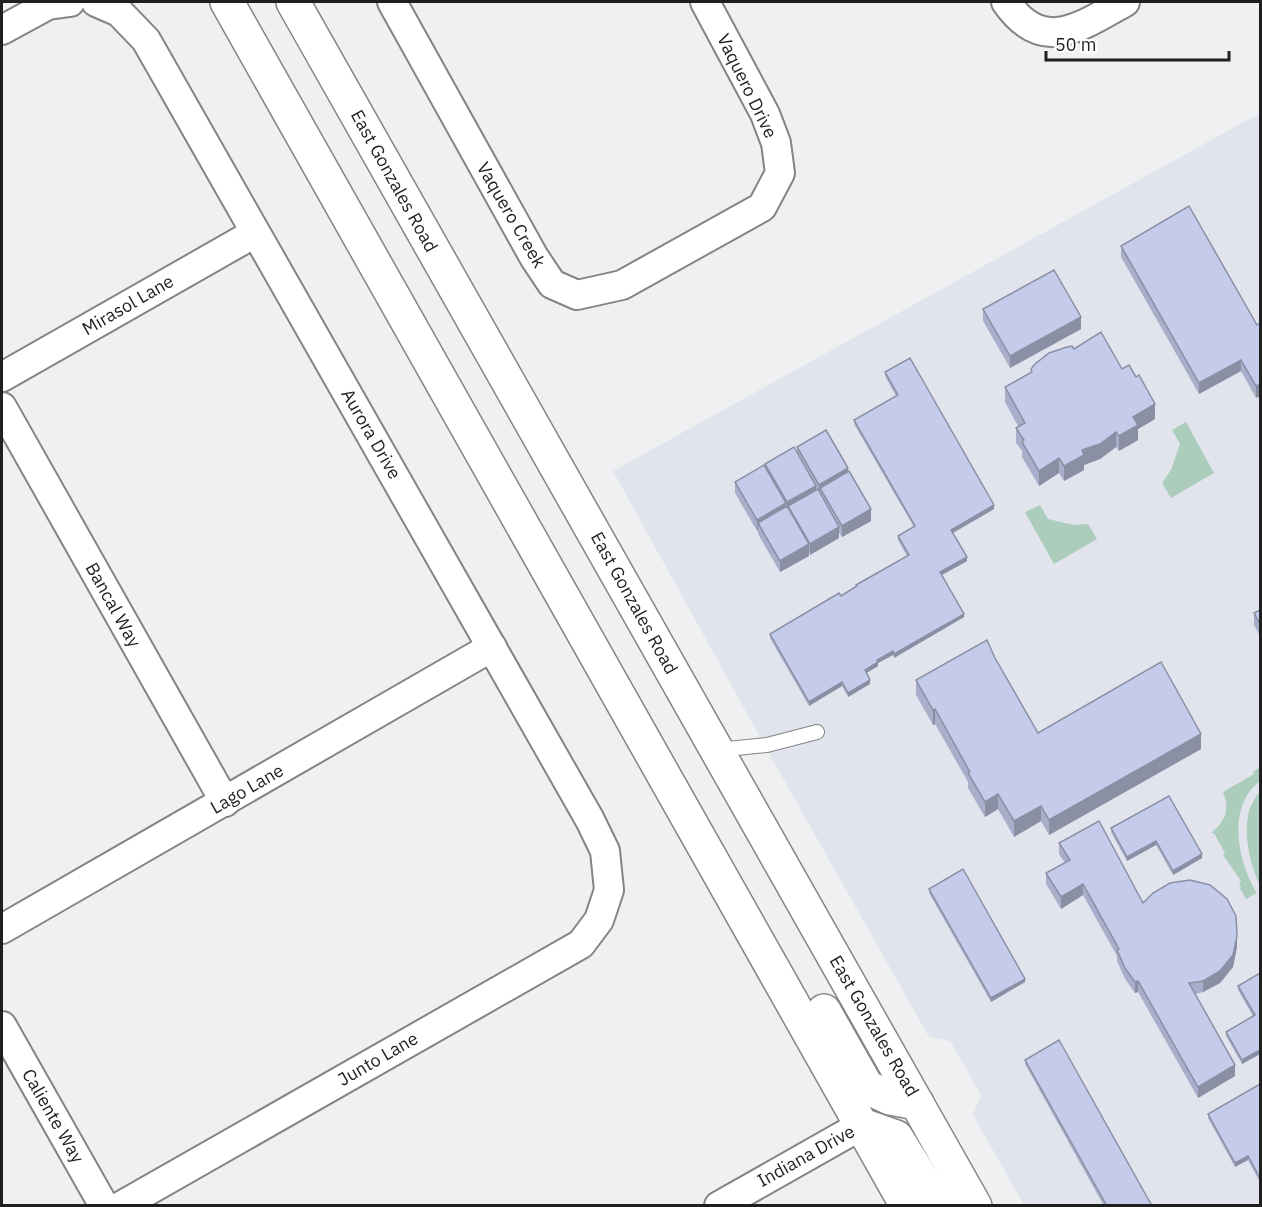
<svg xmlns="http://www.w3.org/2000/svg" width="1262" height="1207" font-family="'IBM Plex Sans',sans-serif">
<rect width="100%" height="100%" fill="#eff0f2"/>
<path fill="#e2e4ed" d="M1260 113V1205H1024L973 1115 981 1095 950 1041 929 1037 771 757 613 471Z"/>
<g fill="#accdbb">
<path d="M1186 422 1214 473 1171 498 1162 483 1171 470 1180 444 1172 430Z"/>
<path d="M1040 505 1048 519 1074 525 1088 524 1097 539 1054 564 1025 512Z"/>
<path d="M1260 767V781C1226 807 1238 862 1257 893L1246 899 1240 888 1241 887 1239 882 1241 881 1223 855 1225 853 1214 833H1211C1226 821 1230 809 1223 792L1254 774 1253 772Z"/>
<path d="M1260 791V885C1250 865 1243 834 1249 811 1251 804 1256 797 1260 791Z"/>
</g>
<g fill="none" stroke-linecap="round" stroke-linejoin="round">
<g stroke="#838485" stroke-width="16">
<path id="lane" d="M717 750 767 745 817 732"/>
</g>
<g stroke="#838485" stroke-width="32">
<g id="street">
<path d="M96 2 119 12 146 40 590 820 605 851 609 890 599 920 581 944 121 1206"/>
<path d="M392 2 534 257 552 284 577 295 622 285 762 207 780 173 776 143 765 114 705 2"/>
<path d="M1006 2C1043 55 1080 27 1125 2"/>
<path d="M2 30 48 5 70 2"/>
<path d="M2 377 255 233"/>
<path d="M2 407 225 802"/>
<path d="M2 929 492 647"/>
<path d="M2 1026 104 1206"/>
<path d="M719 1206 862 1125"/>
</g>
</g>
<g stroke="#838485" stroke-width="36">
<g id="secondary">
<path d="M227 2 907 1206"/>
<path d="M293 2 975 1206"/>
<path d="M824 1011 867 1087 890 1098 917 1103"/>
<path d="M862 1125 896 1137 939 1206"/>
</g>
</g>
<use href="#lane" stroke="#fff" stroke-width="14"/>
<use href="#street" stroke="#fff" stroke-width="28"/>
<use href="#secondary" stroke="#fff" stroke-width="33"/>
</g>
<g fill="#a9afca">
<path d="M1121 246 1257 325 1260 323V396L1256 398 1241 371 1199 394 1121 257Z"/>
<path d="M983 309 1081 329 1010 368 983 321Z"/>
<path d="M1074 349 1122 369 1155 419 1138 429V440L1119 451 1116 447 1100 459 1084 465V470L1064 481 1059 473 1039 486 1022 457V451L1016 443V428L1018 426 1005 402V387L1031 372V369Z"/>
<path d="M885 372 994 509 953 533 967 561 942 575 964 617 894 658 893 655 878 663V666L866 673 870 684 848 697 842 686 809 706 770 638V634L841 596 856 587V585L907 556 898 540V536L914 527 854 424V420L896 396 885 376Z"/>
<path d="M797 447 848 472 871 521 842 537 839 533V538L810 555 809 552V556L780 572 758 534V530L757 531 735 493V482L765 467V464L797 451Z"/>
<path d="M1260 610V636L1254 625V613Z"/>
<path d="M995 658 1038 733 1201 749 1049 835 1041 821 1014 837 998 809 985 817 968 788V782L935 724 933 725 916 695V680Z"/>
<path d="M1169 796 1202 858 1173 875 1156 845 1127 861 1111 832V828Z"/>
<path d="M1059 843 1143 903 1237 947 1233 967 1220 983 1203 992 1195 994 1235 1076 1198 1098 1138 992 1135 993 1125 979 1117 961V956L1083 895 1061 909 1046 884V873L1065 863 1059 854Z"/>
<path d="M929 889 1025 982 991 1002 929 893Z"/>
<path d="M1260 973V1054L1242 1064 1226 1036V1032L1253 1016 1238 990V986Z"/>
<path d="M1025 1060 1152 1206H1104L1025 1064Z"/>
<path d="M1260 1084V1182L1248 1160 1235 1167 1208 1118V1114Z"/>
</g>
<g fill="#8a8fa4">
<path d="M1081 317V329L1010 368V356Z"/>
<path d="M1241 360V371L1199 394V383Z"/>
<path d="M1260 384V396L1256 398V386Z"/>
<path d="M1155 404V419L1138 429V440L1119 451V436L1133 417Z"/>
<path d="M1116 432V447L1100 459 1084 465V470L1064 481V466L1082 450Z"/>
<path d="M1059 458V473L1039 486V471Z"/>
<path d="M848 468V479L820 488V495L819 496V485Z"/>
<path d="M816 486V497L788 506V513L787 514V502Z"/>
<path d="M786 503V514L758 523V530L757 531V520Z"/>
<path d="M994 505V509L951 534V530Z"/>
<path d="M871 509V521L842 537V526Z"/>
<path d="M839 527V538L810 555V544Z"/>
<path d="M809 544V556L780 572V561Z"/>
<path d="M967 557V561L940 576V572Z"/>
<path d="M964 614V617L894 658V654Z"/>
<path d="M893 651V655L878 663V666L865 674V670L877 660Z"/>
<path d="M870 680V684L848 697V693Z"/>
<path d="M842 682V686L809 706V702Z"/>
<path d="M935 709V724L933 725V710Z"/>
<path d="M1201 734V749L1049 835V820Z"/>
<path d="M998 794V809L985 817V802Z"/>
<path d="M1041 806V821L1014 837V821Z"/>
<path d="M1156 841V845L1127 861V857Z"/>
<path d="M1202 854V858L1173 875V871Z"/>
<path d="M1083 884V895L1061 909V897Z"/>
<path d="M1237 936V947L1233 967 1220 983 1203 992V981Z"/>
<path d="M1025 979V982L991 1002V998Z"/>
<path d="M1138 981V992L1135 993V982Z"/>
<path d="M1260 1050V1054L1242 1064V1060Z"/>
<path d="M1235 1065V1076L1198 1098V1087Z"/>
<path d="M1248 1156V1160L1235 1167V1163Z"/>
</g>
<g fill="#c5cceb" stroke="#8a8fa4" stroke-width="1.5">
<path d="M1189 206 1257 325 1260 323V384L1256 386 1241 360 1199 383 1121 246Z"/>
<path d="M1054 270 1081 317 1010 356 983 309Z"/>
<path d="M1101 332 1122 369 1129 365 1136 377 1139 375 1155 404 1133 417 1138 425 1119 436 1116 432 1100 444 1082 450 1084 455 1064 466 1059 458 1039 471 1022 442 1024 440 1016 428 1025 423 1005 387 1032 372 1031 369 1035 364 1049 353 1067 347 1072 346 1074 349Z"/>
<path d="M910 358 994 505 951 530 967 557 940 572 964 614 894 654 893 651 877 660 878 662 865 670 870 680 848 693 842 682 809 702 770 634 839 593 841 596 857 586 856 585 909 555 898 536 915 526 854 420 898 395 885 372Z"/>
<path d="M826 430 848 468 819 485 797 447Z"/>
<path d="M794 447 816 486 787 502 765 464Z"/>
<path d="M764 465 786 503 757 520 735 482Z"/>
<path d="M849 471 871 509 842 526 820 488Z"/>
<path d="M818 489 839 527 810 544 788 506Z"/>
<path d="M787 506 809 544 780 561 758 523Z"/>
<path d="M1260 610V624L1254 613Z"/>
<path d="M987 640 995 658 1038 733 1161 662 1201 734 1049 820 1041 806 1014 821 998 794 985 802 968 773 970 772 935 709 933 710 916 680Z"/>
<path d="M1169 796 1202 854 1173 871 1156 841 1127 857 1111 828Z"/>
<path d="M1099 821 1143 903 1153 893 1170 883 1190 880 1210 885 1227 899 1236 916 1237 936 1233 955 1220 971 1203 981 1189 983 1235 1065 1198 1087 1138 981 1135 982 1125 968 1117 950 1119 949 1083 884 1061 897 1046 873 1070 860 1059 843Z"/>
<path d="M963 869 1025 979 991 998 929 889Z"/>
<path d="M1260 973V1050L1242 1060 1226 1032 1255 1015 1238 986Z"/>
<path d="M1059 1040 1152 1206H1107L1025 1060Z"/>
<path d="M1260 1084V1178L1248 1156 1235 1163 1208 1114Z"/>
</g>
<g text-anchor="middle" stroke-width="4.5" stroke-linejoin="round" paint-order="stroke">
<g font-size="18" fill="#1f1f20" stroke="#fff">
<text transform="translate(747 86) rotate(64)" y="6">Vaquero Drive</text>
<text transform="translate(394 181) rotate(61)" y="6">East Gonzales Road</text>
<text transform="translate(511 215) rotate(60)" y="6">Vaquero Creek</text>
<text transform="translate(128 305) rotate(-30)" y="6">Mirasol Lane</text>
<text transform="translate(371 434) rotate(60)" y="6">Aurora Drive</text>
<text transform="translate(634 603) rotate(61)" y="6">East Gonzales Road</text>
<text transform="translate(113 605) rotate(61)" y="6">Bancal Way</text>
<text transform="translate(247 789) rotate(-30)" y="6">Lago Lane</text>
<text transform="translate(874 1026) rotate(60)" y="6">East Gonzales Road</text>
<text transform="translate(378 1059) rotate(-30)" y="6">Junto Lane</text>
<text transform="translate(53 1116) rotate(60)" y="6">Caliente Way</text>
<text transform="translate(806 1156) rotate(-29)" y="6">Indiana Drive</text>
</g>
</g>
<rect width="1262" height="1207" fill="none" stroke="#1f1f20" stroke-width="6"/>
<path d="M1046 51v9h183v-9" fill="none" stroke="#1f1f20" stroke-width="3"/>
<text x="1055" y="51" font-size="18" fill="#1f1f20" stroke="#ffffff" stroke-width="4.5" paint-order="stroke">50 m</text>
</svg>
